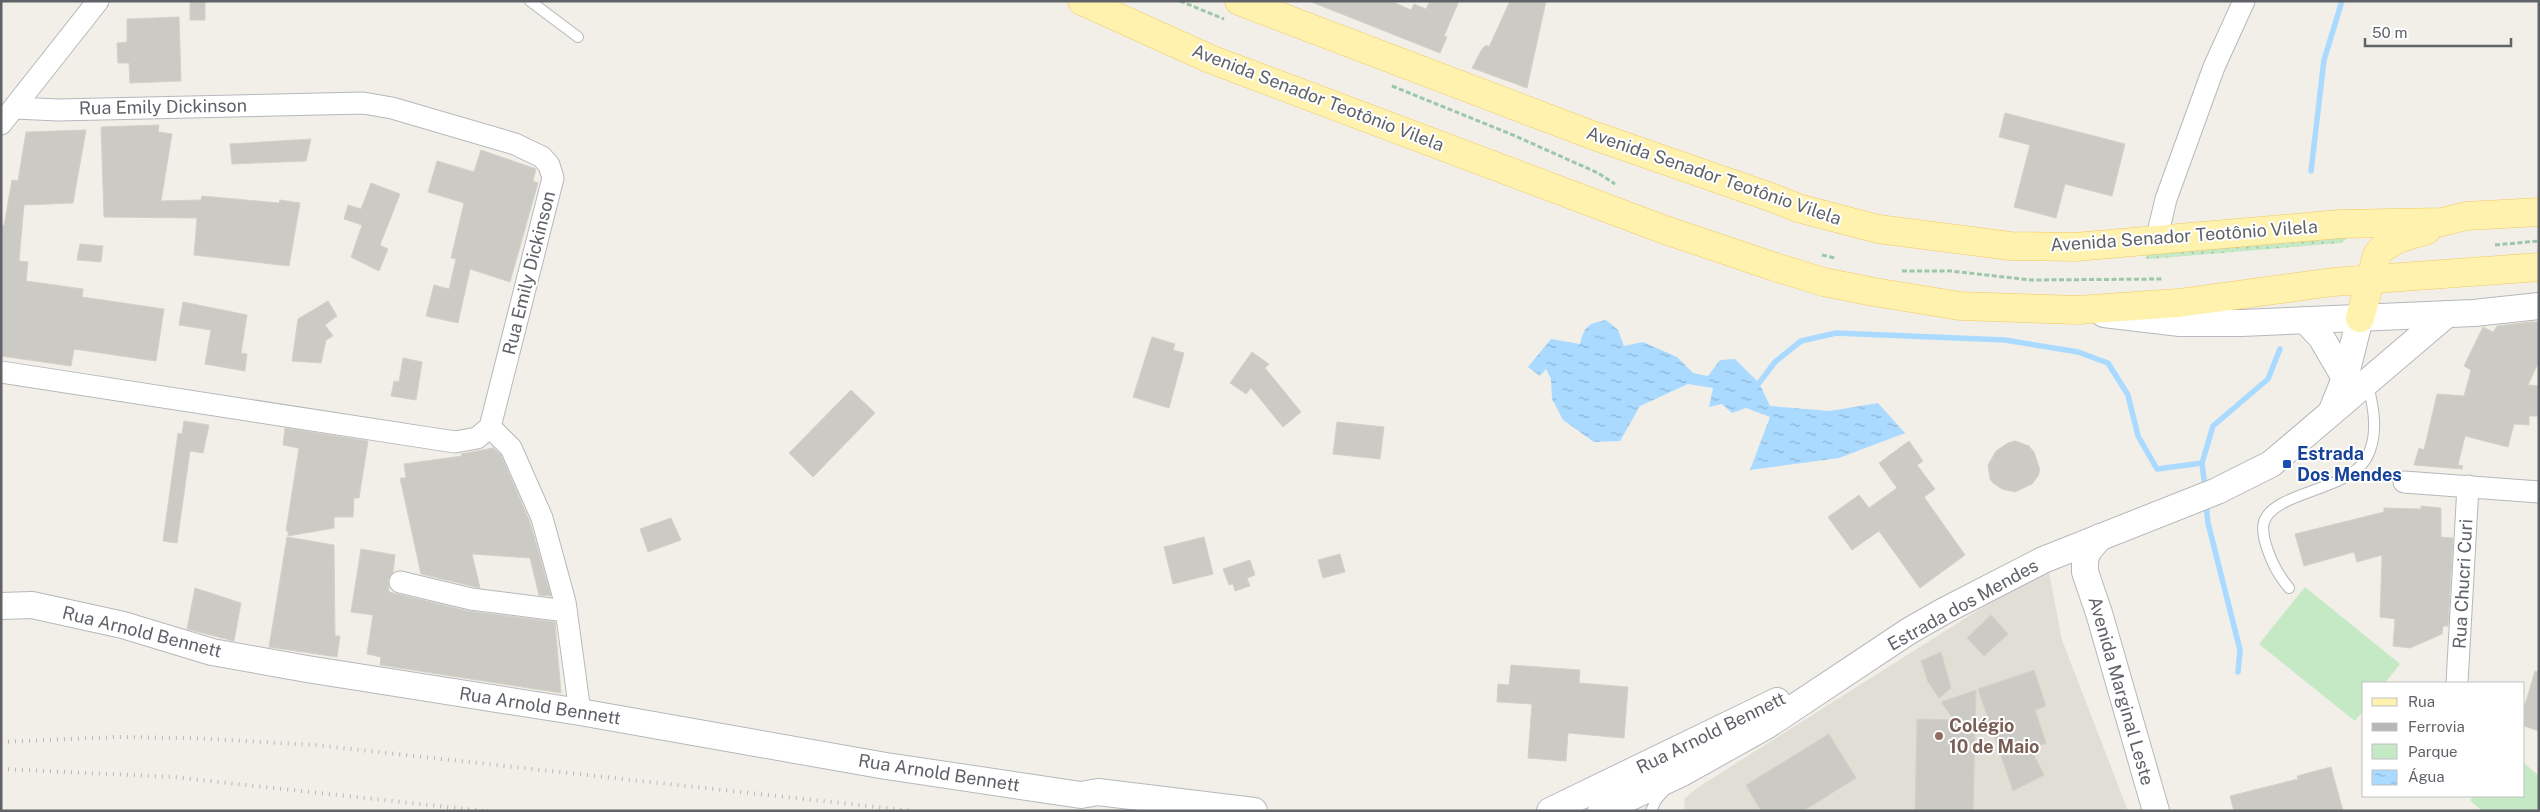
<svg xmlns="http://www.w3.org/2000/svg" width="2540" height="812" font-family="'Public Sans',sans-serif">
<defs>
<pattern id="grass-dots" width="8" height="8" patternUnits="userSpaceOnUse" patternTransform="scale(1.25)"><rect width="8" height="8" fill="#c5e8c5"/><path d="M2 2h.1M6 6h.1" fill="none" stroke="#a3c0a4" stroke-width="1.8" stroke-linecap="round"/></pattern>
<pattern id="water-ripples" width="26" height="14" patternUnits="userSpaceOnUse" patternTransform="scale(1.25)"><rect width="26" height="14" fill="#aadaff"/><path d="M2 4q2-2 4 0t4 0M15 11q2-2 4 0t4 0" fill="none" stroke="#8eb4d2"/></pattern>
</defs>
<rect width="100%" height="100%" fill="#f1efe8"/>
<path fill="#e1ded6" d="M2049 572 2062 640 2128 811H1685L1684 799 1697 788 2002 595Z"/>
<path fill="url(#grass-dots)" d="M2349 237 2341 243 2149 259 2146 258 2147 255 2153 254Z"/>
<g fill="#c5e8c5">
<path d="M2305 587 2400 664 2385 683H2364V710L2355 721 2259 644Z"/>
<path d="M2524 763 2539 776V811H2482L2470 800 2474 796H2524Z"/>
</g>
<path fill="url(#water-ripples)" d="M1606 320 1618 330 1624 346 1643 342 1677 357 1693 373 1708 376 1720 360 1735 359 1759 383 1770 406 1830 411 1878 403 1905 433 1839 458 1750 470 1770 417 1746 408 1732 413 1722 404 1709 407 1713 388 1688 384 1640 406 1620 441 1594 442 1563 420 1552 399 1551 379 1546 369 1540 376 1528 367 1551 339 1580 344C1585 325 1588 324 1606 320Z"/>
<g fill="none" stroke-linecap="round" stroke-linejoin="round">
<g stroke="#aadaff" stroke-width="5.5">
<path d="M2311 171 2324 60 2342 1"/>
<path d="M1759 383 1775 362 1801 341 1836 333 2005 340 2078 352 2108 363 2128 395 2138 436 2157 469 2202 463"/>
<path d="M2205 489 2202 463 2213 426 2268 379 2280 349"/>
<path d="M2206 503 2208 523 2240 650 2238 672"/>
</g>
</g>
<g fill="#cccac5" stroke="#d6d1c6">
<rect x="190" y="1" width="15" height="19"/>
<path d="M1309 1H1391L1411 10 1414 4 1426 9 1430 1H1459L1444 36 1447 37 1440 53Z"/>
<path d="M1510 1H1546L1527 88 1472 68 1482 49 1486 45 1489 47Z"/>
<path d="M179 17 181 81 130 83 129 63H118L117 43 127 42V19Z"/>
<path d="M2005 113 2125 144 2112 196 2065 184 2056 218 2014 207 2030 145 1999 137Z"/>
<path d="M159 125 158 132 172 134 161 201 201 200 202 196 279 203 280 200 300 203 289 266 194 255 197 218 104 217 101 127Z"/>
<path d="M86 130 73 203 24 205 19 261 28 262 26 281 83 289 82 297 164 309 156 361 74 349 71 366 1 356V225L4 226 12 180 18 181 26 132Z"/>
<path d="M311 139 306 161 232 164 230 144Z"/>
<path d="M481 150 536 169 533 181 538 183 510 282 470 269 458 323 426 316 434 285 449 289 456 259 451 258 464 203 428 192 437 161 474 172Z"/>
<path d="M371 183 400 194 380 245 388 249 379 271 351 257 362 225 344 219 348 205 361 209Z"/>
<path d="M80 244 103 246 101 262 77 260Z"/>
<path d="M328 301 337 316 325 325 333 336 326 340 321 363 292 361 298 319Z"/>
<path d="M183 302 247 315 241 353 247 354 245 371 205 364 211 330 179 325Z"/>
<path d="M2530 322H2539V361L2528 385 2539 386V416H2529V425L2514 424 2508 447 2465 436 2458 465 2463 466 2462 469 2414 465 2419 448 2424 450 2437 394 2464 396 2471 370 2464 366 2483 327 2493 332 2497 326Z"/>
<path d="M1152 337 1175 344 1173 350 1184 353 1169 408 1133 397Z"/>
<path d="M1252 352 1269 364 1265 368 1301 412 1283 427 1251 388 1246 394 1230 383Z"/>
<path d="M403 358 422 362 416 400 391 396 394 381 399 382Z"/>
<path d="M851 390 875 413 813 477 789 453Z"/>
<path d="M184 421 209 425 203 453 190 451 177 543 163 541 178 433 182 434Z"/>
<path d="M1337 422 1384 427 1380 459 1333 454Z"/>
<path d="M285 428 368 441 359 498H354L353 517H334V528L288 536V531H286L299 448 283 445Z"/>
<path d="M1909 441 1923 461 1917 465 1935 489 1924 497 1965 555 1920 588 1879 531 1852 550 1828 517 1859 495 1869 508 1897 488 1879 463Z"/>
<path d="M2015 441 2029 446 2034 452 2040 470 2038 476 2032 484 2015 492 2002 489 1993 483 1990 479 1988 465 1996 451 2008 443Z"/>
<path d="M493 448 501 455 530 522 551 596 539 595 530 558 472 554 480 588 421 574 400 478H406L404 464 462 456 461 454Z"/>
<path d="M2421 506 2441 508V537L2453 538 2448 626H2443L2442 634 2410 648 2393 646 2395 619 2380 617 2382 555 2357 562 2354 552 2304 566 2295 534 2384 512V508L2421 509Z"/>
<path d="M671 518 681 540 648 552 640 529Z"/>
<path d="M287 537 334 545 335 636H340L337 657 269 647Z"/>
<path d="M1204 537 1213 574 1173 584 1164 547Z"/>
<path d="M361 549 395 555 393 572 388 580 389 592 468 611 555 622 561 693 380 665 381 657 367 654 373 615 351 612Z"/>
<path d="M1340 554 1345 572 1323 578 1318 560Z"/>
<path d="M1250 560 1255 575 1247 578 1250 586 1235 591 1233 584 1229 585 1223 569Z"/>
<path d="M195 588 241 603 234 641 187 629Z"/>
<path d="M1991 615 2008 634 1984 656 1967 638Z"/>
<path d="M1941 652 1951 688 1939 698 1928 682 1921 661Z"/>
<path d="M1511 665 1580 670 1579 683 1628 687 1624 738 1568 733 1566 761 1528 758 1532 704 1497 702 1498 684 1509 685Z"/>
<path d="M2034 670 2046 706 2035 710 2046 743 2031 749 2044 775 2013 791 1978 689Z"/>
<path d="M2535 671 2539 672V731L2524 726V708Z"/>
<path d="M1976 690 1973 811H1915L1917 719 1954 720 1941 702Z"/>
<path d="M1829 734 1856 778 1803 811H1761L1746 785Z"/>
<path d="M2331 767 2343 811H2234L2230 796 2298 779 2297 776Z"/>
</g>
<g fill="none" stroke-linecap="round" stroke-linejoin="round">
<g stroke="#b5b8bc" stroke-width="12">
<g id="service">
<path d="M530 1 578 37"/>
<path d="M2289 588C2277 573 2272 563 2266 545 2264 539 2262 528 2264 522 2273 492 2347 491 2366 459 2379 436 2374 409 2368 385"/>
<path d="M1651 811 1656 800 1664 791"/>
</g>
</g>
<g stroke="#b5b8bc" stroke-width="23">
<g id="minor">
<path d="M1 124 98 1"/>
<path d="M2156 241 2166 199 2214 67 2244 1"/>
<path d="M1 372 455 442 477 438 490 427 553 178 549 165 542 157 515 144 392 108 363 103 58 110 15 108"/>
<path d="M490 427 511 448 542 518 565 602 580 712"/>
<path d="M2404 482 2539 492"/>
<path d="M400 582 471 599 566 611"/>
<path d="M2457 683 2468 486"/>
</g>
</g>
<g stroke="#b5b8bc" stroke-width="28">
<g id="tertiary">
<path d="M2104 314 2180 323H2241L2474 313 2539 306"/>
<path d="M2305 320 2321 337 2345 378"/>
<path d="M2333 408 2345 378 2360 318"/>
<path d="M2100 537 2088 551 2085 560V572L2099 613 2156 811"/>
<path d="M1 606 32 605 123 625 212 652 307 669 580 712 886 766 1081 795 1098 792 1254 811"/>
<path d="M1550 811 1777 701"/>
<path d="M1601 811 1682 773 1766 726 1909 631 1944 611 2043 560 2217 491 2271 464 2447 314"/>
</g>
</g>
<g stroke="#f2c960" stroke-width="29">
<g id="primary">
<path d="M1082 1 1210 59 1665 230 1775 267 1824 282 1874 292 1960 306 2078 310 2178 303 2333 282 2539 267"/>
<path d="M1239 1 1592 135 1773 198 1798 208 1878 229 2010 246 2075 247 2340 224 2442 222 2466 216 2539 212"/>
<path d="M2360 318 2377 255C2388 239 2409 236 2427 230"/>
</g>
</g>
<g stroke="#9cc7a9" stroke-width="3" stroke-dasharray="5 2.5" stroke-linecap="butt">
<path d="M1180 1 1224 19"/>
<path d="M1392 86 1513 135 1598 173 1615 184"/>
<path d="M2495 245 2539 241"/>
<path d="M1822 255 1835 258"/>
<path d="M1902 271H1951L2031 280 2163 279"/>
</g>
<use href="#service" stroke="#fff" stroke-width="10"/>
<use href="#minor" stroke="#fff" stroke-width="21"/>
<use href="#tertiary" stroke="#fff" stroke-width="26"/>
<use href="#primary" stroke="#fff2af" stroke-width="28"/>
<g stroke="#b6b7b8" stroke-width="4" stroke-dasharray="1 6" stroke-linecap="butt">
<path d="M1 742 116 737 191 738 315 745 913 811"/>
<path d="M1 769 173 777 484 811"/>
</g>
</g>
<rect fill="#1a4fb4" stroke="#fff" stroke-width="2" x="2282" y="459" width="10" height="10" rx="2.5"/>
<circle fill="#8d6e63" stroke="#fff" stroke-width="2" cx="1939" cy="736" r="5"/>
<g text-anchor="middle" stroke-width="4" stroke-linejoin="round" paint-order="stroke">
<g font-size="18" fill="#5f6368" stroke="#fff">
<text transform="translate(1318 98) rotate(21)" y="6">Avenida Senador Teotônio Vilela</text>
<text transform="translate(163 107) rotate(-1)" y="6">Rua Emily Dickinson</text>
<text transform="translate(1714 176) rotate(19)" y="6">Avenida Senador Teotônio Vilela</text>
<text transform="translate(2184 236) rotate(-4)" y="6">Avenida Senador Teotônio Vilela</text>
<text transform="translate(529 273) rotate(-76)" y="6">Rua Emily Dickinson</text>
<text transform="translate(2463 584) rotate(-87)" y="6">Rua Chucri Curi</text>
<text transform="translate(1963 605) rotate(-29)" y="6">Estrada dos Mendes</text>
<text transform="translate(142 632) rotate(14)" y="6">Rua Arnold Bennett</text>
<text transform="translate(2121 691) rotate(74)" y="6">Avenida Marginal Leste</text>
<text transform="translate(540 706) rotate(9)" y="6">Rua Arnold Bennett</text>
<text transform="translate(1711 733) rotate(-26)" y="6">Rua Arnold Bennett</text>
<text transform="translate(939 773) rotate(9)" y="6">Rua Arnold Bennett</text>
</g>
<g font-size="18" font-weight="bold" fill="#164399" stroke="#fff" text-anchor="start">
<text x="2297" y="460">Estrada<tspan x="2297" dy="21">Dos Mendes</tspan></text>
</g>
<g font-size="18" font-weight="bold" fill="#785e54" stroke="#fff" text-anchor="start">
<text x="1949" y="732">Colégio<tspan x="1949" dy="21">10 de Maio</tspan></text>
</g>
</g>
<rect width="2540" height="812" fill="none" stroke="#5f6368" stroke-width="5"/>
<rect x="2362" y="682" width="162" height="115" fill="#ffffff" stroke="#bfc1c3"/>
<rect x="2372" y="698" width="25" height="8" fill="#fff2af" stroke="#bfc1c3"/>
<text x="2408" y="707" font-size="15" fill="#5f6368">Rua</text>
<rect x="2372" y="723" width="25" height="8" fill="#b6b7b8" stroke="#bfc1c3"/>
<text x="2408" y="732" font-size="15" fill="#5f6368">Ferrovia</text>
<rect x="2372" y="744" width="25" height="15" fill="#c5e8c5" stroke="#bfc1c3"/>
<text x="2408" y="757" font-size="15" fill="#5f6368">Parque</text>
<rect x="2372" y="770" width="25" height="15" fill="url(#water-ripples)" stroke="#bfc1c3"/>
<text x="2408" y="782" font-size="15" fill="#5f6368">Água</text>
<path d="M2365 38v8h146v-8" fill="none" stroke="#5f6368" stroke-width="2.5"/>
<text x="2372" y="38" font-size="15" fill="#5f6368" stroke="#ffffff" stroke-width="4" paint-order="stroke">50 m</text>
</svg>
